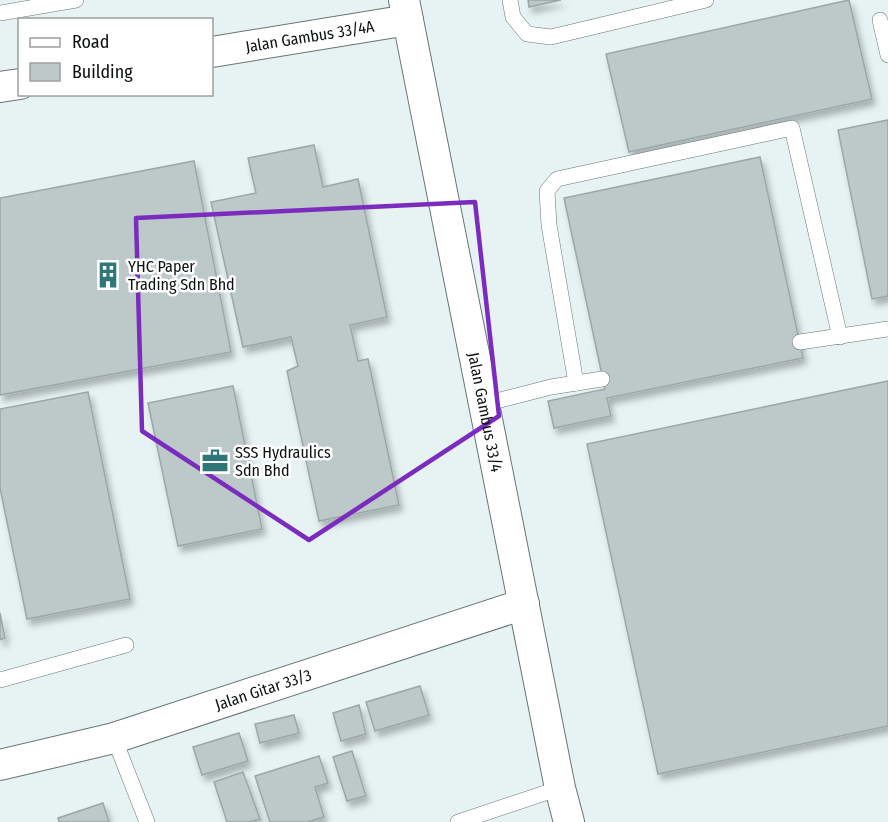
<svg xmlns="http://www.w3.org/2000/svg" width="888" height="822" font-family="'Fira Sans Condensed',sans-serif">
<defs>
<filter id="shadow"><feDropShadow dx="3.5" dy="6" stdDeviation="3" flood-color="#0004"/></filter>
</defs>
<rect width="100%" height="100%" fill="#e7f3f3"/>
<g fill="#bdc9c9" stroke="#9ba7a7" stroke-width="1.5" filter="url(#shadow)">
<path d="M528 0H561L529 7Z"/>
<path d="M849 0 872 99 629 152 606 54Z"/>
<path d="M888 120V296L872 299 838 130Z"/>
<path d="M314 145 323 187 358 179 387 317 350 325 358 361 368 359 399 505 319 521 287 371 298 366 291 337 243 347 211 202 256 193 248 158Z"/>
<path d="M760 157 803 358 607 398 611 416 554 428 548 401 605 389 564 198Z"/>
<path d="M194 161 231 352 0 395V198Z"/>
<path d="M888 381V726L658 774 587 444Z"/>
<path d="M233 386 262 529 178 546 148 403Z"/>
<path d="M88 392 130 599 27 619 0 488V409Z"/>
<path d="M0 613 5 638 0 640Z"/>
<path d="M420 686 429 715 375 731 366 702Z"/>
<path d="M359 705 366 734 341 741 333 713Z"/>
<path d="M294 715 299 733 260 743 255 724Z"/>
<path d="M239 733 248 761 202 775 193 747Z"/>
<path d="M352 751 366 796 347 801 333 757Z"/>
<path d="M319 756 328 783 315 787 324 817 307 822H270L255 776Z"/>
<path d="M243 772 260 819 249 822H227L214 782Z"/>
<path d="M103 803 109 822H59L58 818Z"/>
</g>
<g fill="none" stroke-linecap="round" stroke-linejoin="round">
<g stroke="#697474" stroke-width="16">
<g id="lane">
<path d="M510 0 513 17 527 34 551 37 706 0"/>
<path d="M0 13 76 0"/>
<path d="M880 20 888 55"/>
<path d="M800 342 888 329"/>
<path d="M576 383 549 225 547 191 557 179 792 128 840 337"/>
<path d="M484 404 551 387 602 379"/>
<path d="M0 680 126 645"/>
<path d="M114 738 147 822"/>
<path d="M458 822 560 788"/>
</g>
</g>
<g stroke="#697474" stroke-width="32">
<g id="street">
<path id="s1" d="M404 0 560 788 569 822"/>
<path id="s2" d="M212 52 408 20"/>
<path d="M0 87 20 84"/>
<path id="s3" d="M0 765 114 738 524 604"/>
</g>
</g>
<use href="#lane" stroke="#fff" stroke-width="15"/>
<use href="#street" stroke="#fff" stroke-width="30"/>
</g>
<path fill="none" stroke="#7b2cbf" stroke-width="4.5" stroke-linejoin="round" d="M475 202 499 416 309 540 142 431 136 218Z"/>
<defs>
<g id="building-bare" transform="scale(2.07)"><path d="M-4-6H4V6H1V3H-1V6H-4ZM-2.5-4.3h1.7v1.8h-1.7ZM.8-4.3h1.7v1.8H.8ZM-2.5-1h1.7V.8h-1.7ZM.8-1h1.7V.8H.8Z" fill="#2d7779" stroke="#fff" stroke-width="2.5" paint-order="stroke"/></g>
<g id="office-bare" transform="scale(2.07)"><path d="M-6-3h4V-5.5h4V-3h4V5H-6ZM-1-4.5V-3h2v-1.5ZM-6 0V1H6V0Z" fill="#2d7779" stroke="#fff" stroke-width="2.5" paint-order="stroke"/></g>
</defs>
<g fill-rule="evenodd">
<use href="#building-bare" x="108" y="275"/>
<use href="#office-bare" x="215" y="461"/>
</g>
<g text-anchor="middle" stroke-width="5" stroke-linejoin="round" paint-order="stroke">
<g font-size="16" fill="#0c1010" stroke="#fff">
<text dy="6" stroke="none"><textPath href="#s2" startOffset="99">Jalan Gambus 33/4A</textPath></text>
<text dy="6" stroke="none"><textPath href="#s1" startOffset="420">Jalan Gambus 33/4</textPath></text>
<text dy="6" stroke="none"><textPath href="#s3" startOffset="274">Jalan Gitar 33/3</textPath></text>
</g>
<g font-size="16" fill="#0c1010" stroke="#fff" text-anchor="start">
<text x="128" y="272">YHC Paper<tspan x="128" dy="18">Trading Sdn Bhd</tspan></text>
<text x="235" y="458">SSS Hydraulics<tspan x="235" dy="18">Sdn Bhd</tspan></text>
</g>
</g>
<rect x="18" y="18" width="195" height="78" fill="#ffffff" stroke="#9e9f9f" stroke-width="1.5"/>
<rect x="30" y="38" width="30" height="9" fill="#ffffff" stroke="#9e9f9f" stroke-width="1.5"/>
<text x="72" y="48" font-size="18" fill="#0c1010">Road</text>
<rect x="30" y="63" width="30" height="18" fill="#bdc9c9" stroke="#9e9f9f" stroke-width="1.5"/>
<text x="72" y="78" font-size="18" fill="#0c1010">Building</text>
</svg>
